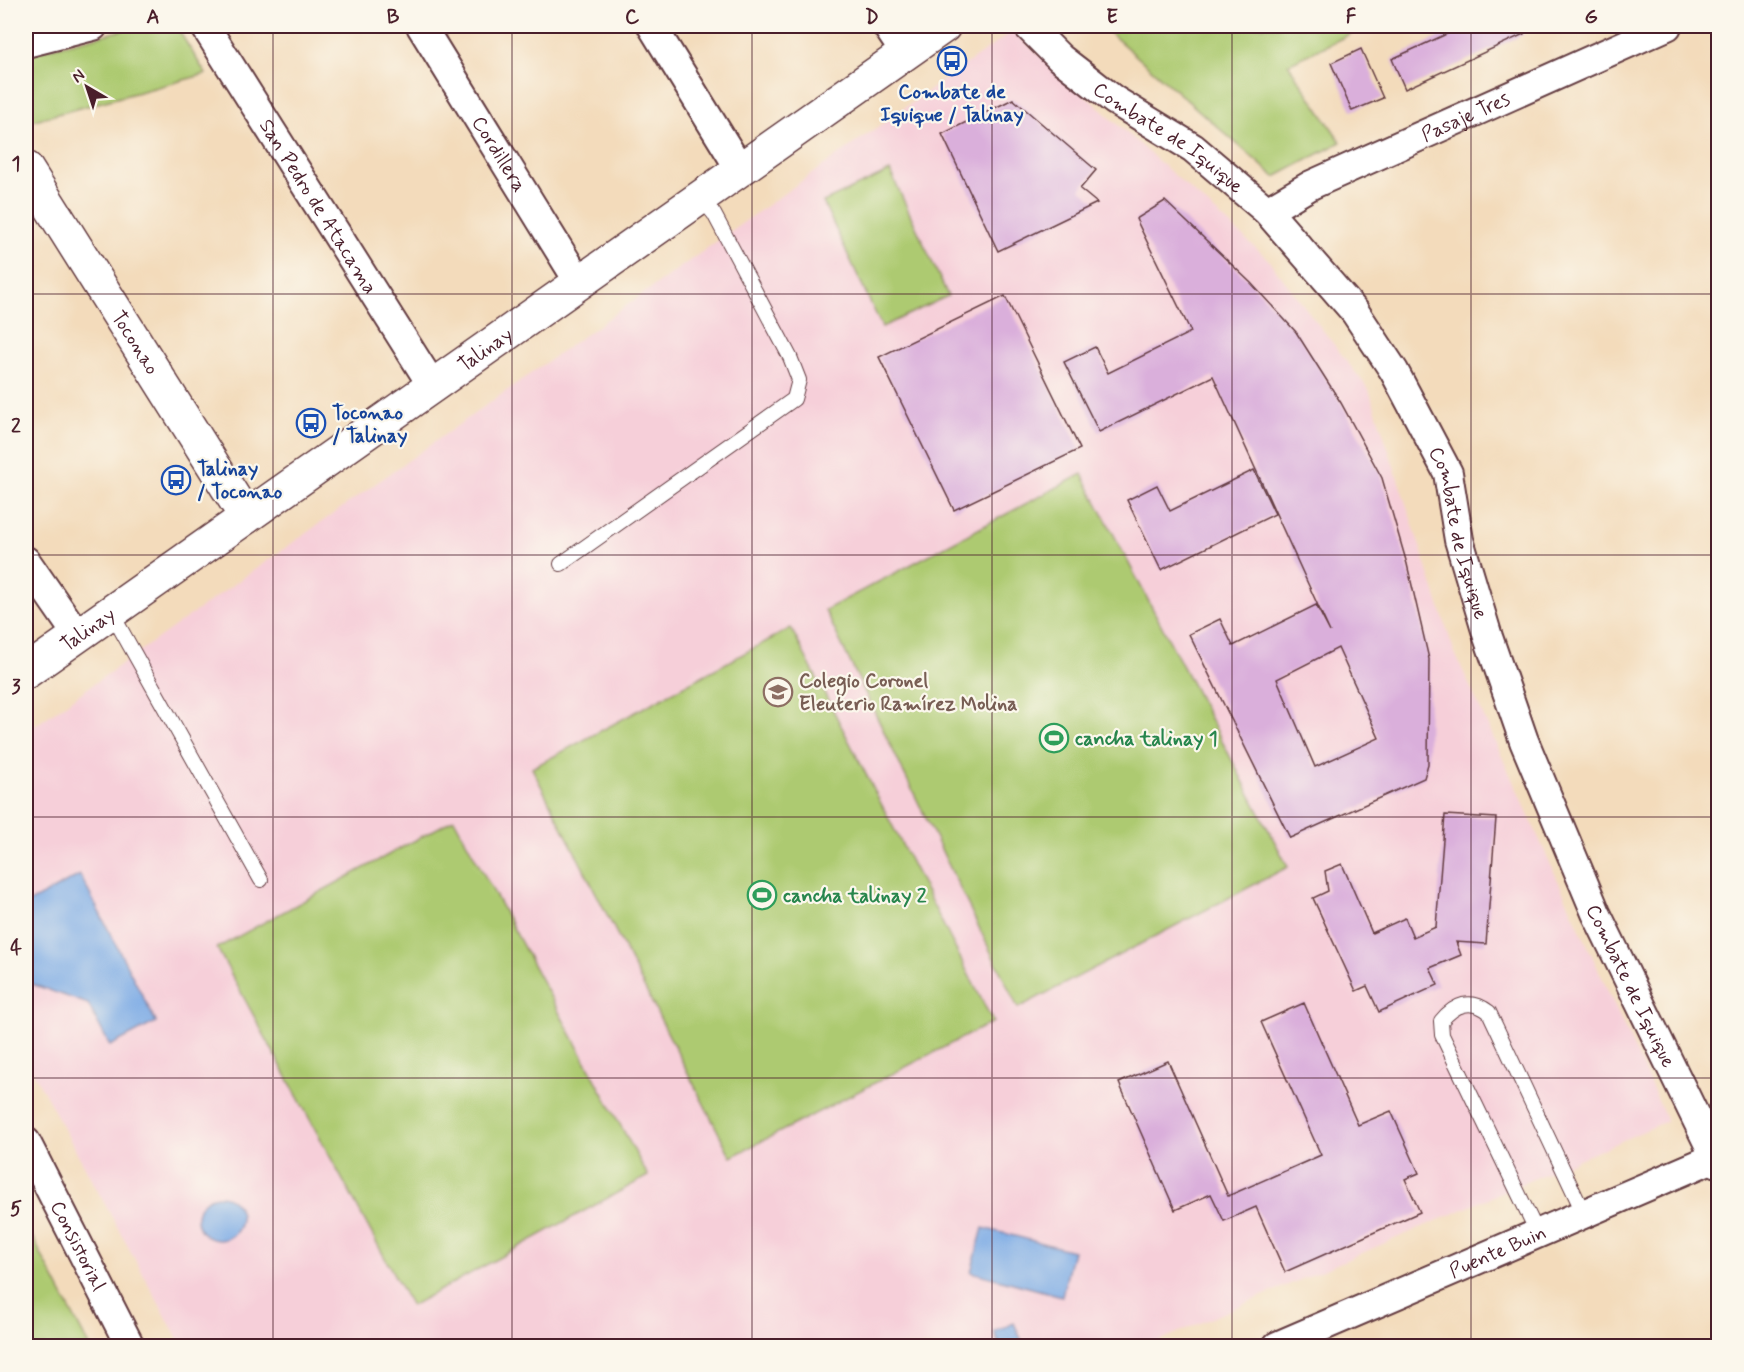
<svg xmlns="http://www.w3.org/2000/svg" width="1744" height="1372" font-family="Mynerve,sans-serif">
<rect width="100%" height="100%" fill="#fbf7ec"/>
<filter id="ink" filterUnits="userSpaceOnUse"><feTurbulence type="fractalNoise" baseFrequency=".0167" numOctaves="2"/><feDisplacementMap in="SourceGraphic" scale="12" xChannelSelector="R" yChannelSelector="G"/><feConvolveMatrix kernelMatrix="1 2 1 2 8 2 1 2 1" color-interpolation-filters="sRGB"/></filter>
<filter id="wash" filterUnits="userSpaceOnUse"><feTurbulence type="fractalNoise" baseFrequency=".008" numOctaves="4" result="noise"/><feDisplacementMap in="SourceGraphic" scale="24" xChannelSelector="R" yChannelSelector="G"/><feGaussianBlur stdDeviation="1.35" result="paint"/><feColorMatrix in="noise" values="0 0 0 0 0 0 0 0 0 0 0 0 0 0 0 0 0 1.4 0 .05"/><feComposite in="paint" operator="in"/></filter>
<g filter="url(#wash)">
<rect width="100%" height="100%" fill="#f3dbbb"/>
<path fill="#f6cfd9" d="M1013 31 1267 258 1369 390 1454 651 1667 1121 1147 1346H182L26 1059V732Z"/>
<g fill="#adca71" stroke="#7c744e" stroke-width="1.5">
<path d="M140 26H176L206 74 31 121 26 112V54Z"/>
<path d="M1102 26H1367L1288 64 1341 142 1275 177Z"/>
<path d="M890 171 948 296 882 327 823 202Z"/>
<path d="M1082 474 1288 867 1018 1008 825 610Z"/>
<path d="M791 628 993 1022 731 1157 532 768Z"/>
<path d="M454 819 648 1176 411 1306 217 948Z"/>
<path d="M26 1225 89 1346H26Z"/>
</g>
<g fill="#7baae5" stroke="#626488" stroke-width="1.5">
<path d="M80 875 156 1022 110 1046 88 1004 26 982V904Z"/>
<circle cx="219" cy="1218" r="22"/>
<path d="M983 1228 1073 1251 1062 1296 971 1272Z"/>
<path d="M1014 1323 1024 1346H1000L994 1332Z"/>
</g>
<g id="blocks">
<g fill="#daafdb" fill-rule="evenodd">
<path d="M1464 26H1520L1524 34 1405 89 1392 59Z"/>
<path d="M1361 49 1383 98 1352 111 1331 63Z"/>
<path d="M1013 99 1096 170 1080 189 1097 203 998 251 942 134Z"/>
<path d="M1165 201 1251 283 1296 332 1341 403 1382 478 1407 564 1429 659 1428 764 1424 778 1290 838 1189 634 1220 619 1233 646 1316 605 1330 632 1213 376 1099 432 1064 362 1095 347 1108 373 1191 332 1136 219ZM1338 648 1379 738 1315 767 1277 679Z"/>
<path d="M1005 296 1080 449 954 510 879 357Z"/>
<path d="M1254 470 1275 514 1161 570 1127 500 1157 485 1170 511Z"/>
<path d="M1445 815 1496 818 1486 944 1456 942 1461 955 1430 968 1438 985 1379 1012 1367 986 1356 991 1313 898 1328 891 1325 871 1342 864 1372 933 1405 918 1413 937 1436 927Z"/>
<path d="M1304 1003 1358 1125 1391 1111 1419 1173 1405 1179 1420 1212 1285 1272 1256 1207 1224 1221 1211 1194 1175 1210 1119 1083 1168 1061 1228 1196 1321 1155 1261 1022Z"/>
</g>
</g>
</g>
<g filter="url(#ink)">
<use href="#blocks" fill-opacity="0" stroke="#633b41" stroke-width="1.5"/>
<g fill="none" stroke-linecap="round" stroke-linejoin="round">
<g stroke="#633b41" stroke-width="16">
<g id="service">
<path d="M561 564 794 399 799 380 790 357 714 214 700 197"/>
<path d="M111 612 261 880"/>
<path d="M1538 1234 1442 1035 1441 1021C1455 1004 1471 998 1489 1012L1584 1214"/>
</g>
</g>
<g stroke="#633b41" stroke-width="32">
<g id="minor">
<path id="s1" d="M205 26 432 385"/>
<path id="s2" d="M421 26 579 282"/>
<path d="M652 26 740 169"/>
<path d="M887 26 905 53"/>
<path id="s3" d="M1028 26 1060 58 1086 78 1114 100 1193 148 1267 211 1355 312 1394 371 1448 473 1459 540 1488 637 1524 741 1596 913 1718 1163"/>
<path d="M26 43 93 26"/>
<path id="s4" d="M1267 211 1311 185 1667 26"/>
<path d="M26 561 78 636"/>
<path id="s5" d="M26 1142 130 1346"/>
<path id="s6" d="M1277 1346 1718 1156"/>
</g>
</g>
<g stroke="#633b41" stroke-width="36">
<g id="tertiary">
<path id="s7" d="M26 168 246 517"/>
<path id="s8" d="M26 672 944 26"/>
</g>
</g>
<use href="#service" stroke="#fff" stroke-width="14"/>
<use href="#minor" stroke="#fff" stroke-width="28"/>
<use href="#tertiary" stroke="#fff" stroke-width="33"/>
</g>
</g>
<path fill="none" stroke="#4a1f2b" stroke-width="1.5" stroke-opacity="0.55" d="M273 26V1346M512 26V1346M752 26V1346M992 26V1346M1232 26V1346M1471 26V1346M26 294H1718M26 555H1718M26 817H1718M26 1078H1718"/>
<defs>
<g id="bus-ring" transform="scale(1.5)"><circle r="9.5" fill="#fbf7ec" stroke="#1a4fb4" stroke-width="1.5"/><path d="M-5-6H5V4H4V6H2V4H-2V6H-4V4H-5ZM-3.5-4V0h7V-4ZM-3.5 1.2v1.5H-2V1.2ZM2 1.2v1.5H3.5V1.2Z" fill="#1a4fb4"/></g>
<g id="school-ring" transform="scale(1.5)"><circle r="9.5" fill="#fbf7ec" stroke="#8d6e63" stroke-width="1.5"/><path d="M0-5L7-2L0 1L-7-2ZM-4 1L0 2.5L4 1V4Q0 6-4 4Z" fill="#8d6e63"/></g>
<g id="stadium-ring" transform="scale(1.5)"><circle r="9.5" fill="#fbf7ec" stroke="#2e9e5b" stroke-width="1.5"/><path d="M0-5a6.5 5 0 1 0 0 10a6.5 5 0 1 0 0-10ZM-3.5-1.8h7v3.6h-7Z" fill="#2e9e5b"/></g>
</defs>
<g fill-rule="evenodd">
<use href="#bus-ring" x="952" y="61"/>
<use href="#bus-ring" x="311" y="423"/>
<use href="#bus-ring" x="176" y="480"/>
<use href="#school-ring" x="778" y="692"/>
<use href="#stadium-ring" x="1054" y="738"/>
<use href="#stadium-ring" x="762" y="895"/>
</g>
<g text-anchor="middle" stroke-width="4.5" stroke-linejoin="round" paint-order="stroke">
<g font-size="20" font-weight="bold" fill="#164399" stroke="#fbf7ec" text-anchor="start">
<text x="952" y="98" text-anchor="middle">Combate de<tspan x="952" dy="23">Iquique / Talinay</tspan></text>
<text x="332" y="419">Toconao<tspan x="332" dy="23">/ Talinay</tspan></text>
<text x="197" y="475">Talinay<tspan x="197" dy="23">/ Toconao</tspan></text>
</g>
<g font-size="20" fill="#4a1f2b" stroke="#fbf7ec">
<text dy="7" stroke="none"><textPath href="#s4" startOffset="220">Pasaje Tres</textPath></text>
<text dy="7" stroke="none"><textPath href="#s3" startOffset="180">Combate de Iquique</textPath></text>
<text dy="7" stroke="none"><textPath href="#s2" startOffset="150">Cordillera</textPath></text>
<text dy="7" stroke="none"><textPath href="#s1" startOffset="213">San Pedro de Atacama</textPath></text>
<text dy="7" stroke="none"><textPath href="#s7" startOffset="206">Toconao</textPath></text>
<text dy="7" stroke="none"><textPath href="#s8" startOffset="561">Talinay</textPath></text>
<text dy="7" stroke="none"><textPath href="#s3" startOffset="684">Combate de Iquique</textPath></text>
<text dy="7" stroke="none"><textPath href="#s8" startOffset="75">Talinay</textPath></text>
<text dy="7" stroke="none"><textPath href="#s3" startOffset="1170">Combate de Iquique</textPath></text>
<text dy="7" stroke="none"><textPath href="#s5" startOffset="116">Consistorial</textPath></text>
<text dy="7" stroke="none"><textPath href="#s6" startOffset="240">Puente Buin</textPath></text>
</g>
<g font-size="20" font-weight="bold" fill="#785e54" stroke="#fbf7ec" text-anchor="start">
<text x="799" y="687">Colegio Coronel<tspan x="799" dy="23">Eleuterio Ramírez Molina</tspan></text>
</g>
<g font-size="20" font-weight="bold" fill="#27864d" stroke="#fbf7ec" text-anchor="start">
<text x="1075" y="745">cancha talinay 1</text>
<text x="783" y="902">cancha talinay 2</text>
</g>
</g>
<rect width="1744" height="1372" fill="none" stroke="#fbf7ec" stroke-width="66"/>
<g transform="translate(87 87) rotate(321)" stroke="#fbf7ec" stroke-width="4.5" paint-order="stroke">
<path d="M0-4.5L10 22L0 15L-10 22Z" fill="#4a1f2b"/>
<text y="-9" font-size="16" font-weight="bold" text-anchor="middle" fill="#4a1f2b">N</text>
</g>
<rect x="33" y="33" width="1678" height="1306" fill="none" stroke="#4a1f2b" stroke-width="2"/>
<g font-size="20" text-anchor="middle" font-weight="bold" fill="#4a1f2b">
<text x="153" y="23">A</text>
<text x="393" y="23">B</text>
<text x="632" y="23">C</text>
<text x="872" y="23">D</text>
<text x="1112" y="23">E</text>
<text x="1351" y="23">F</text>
<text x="1591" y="23">G</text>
<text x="16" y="170">1</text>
<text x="16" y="432">2</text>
<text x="16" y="693">3</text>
<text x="16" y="954">4</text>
<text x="16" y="1215">5</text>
</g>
</svg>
